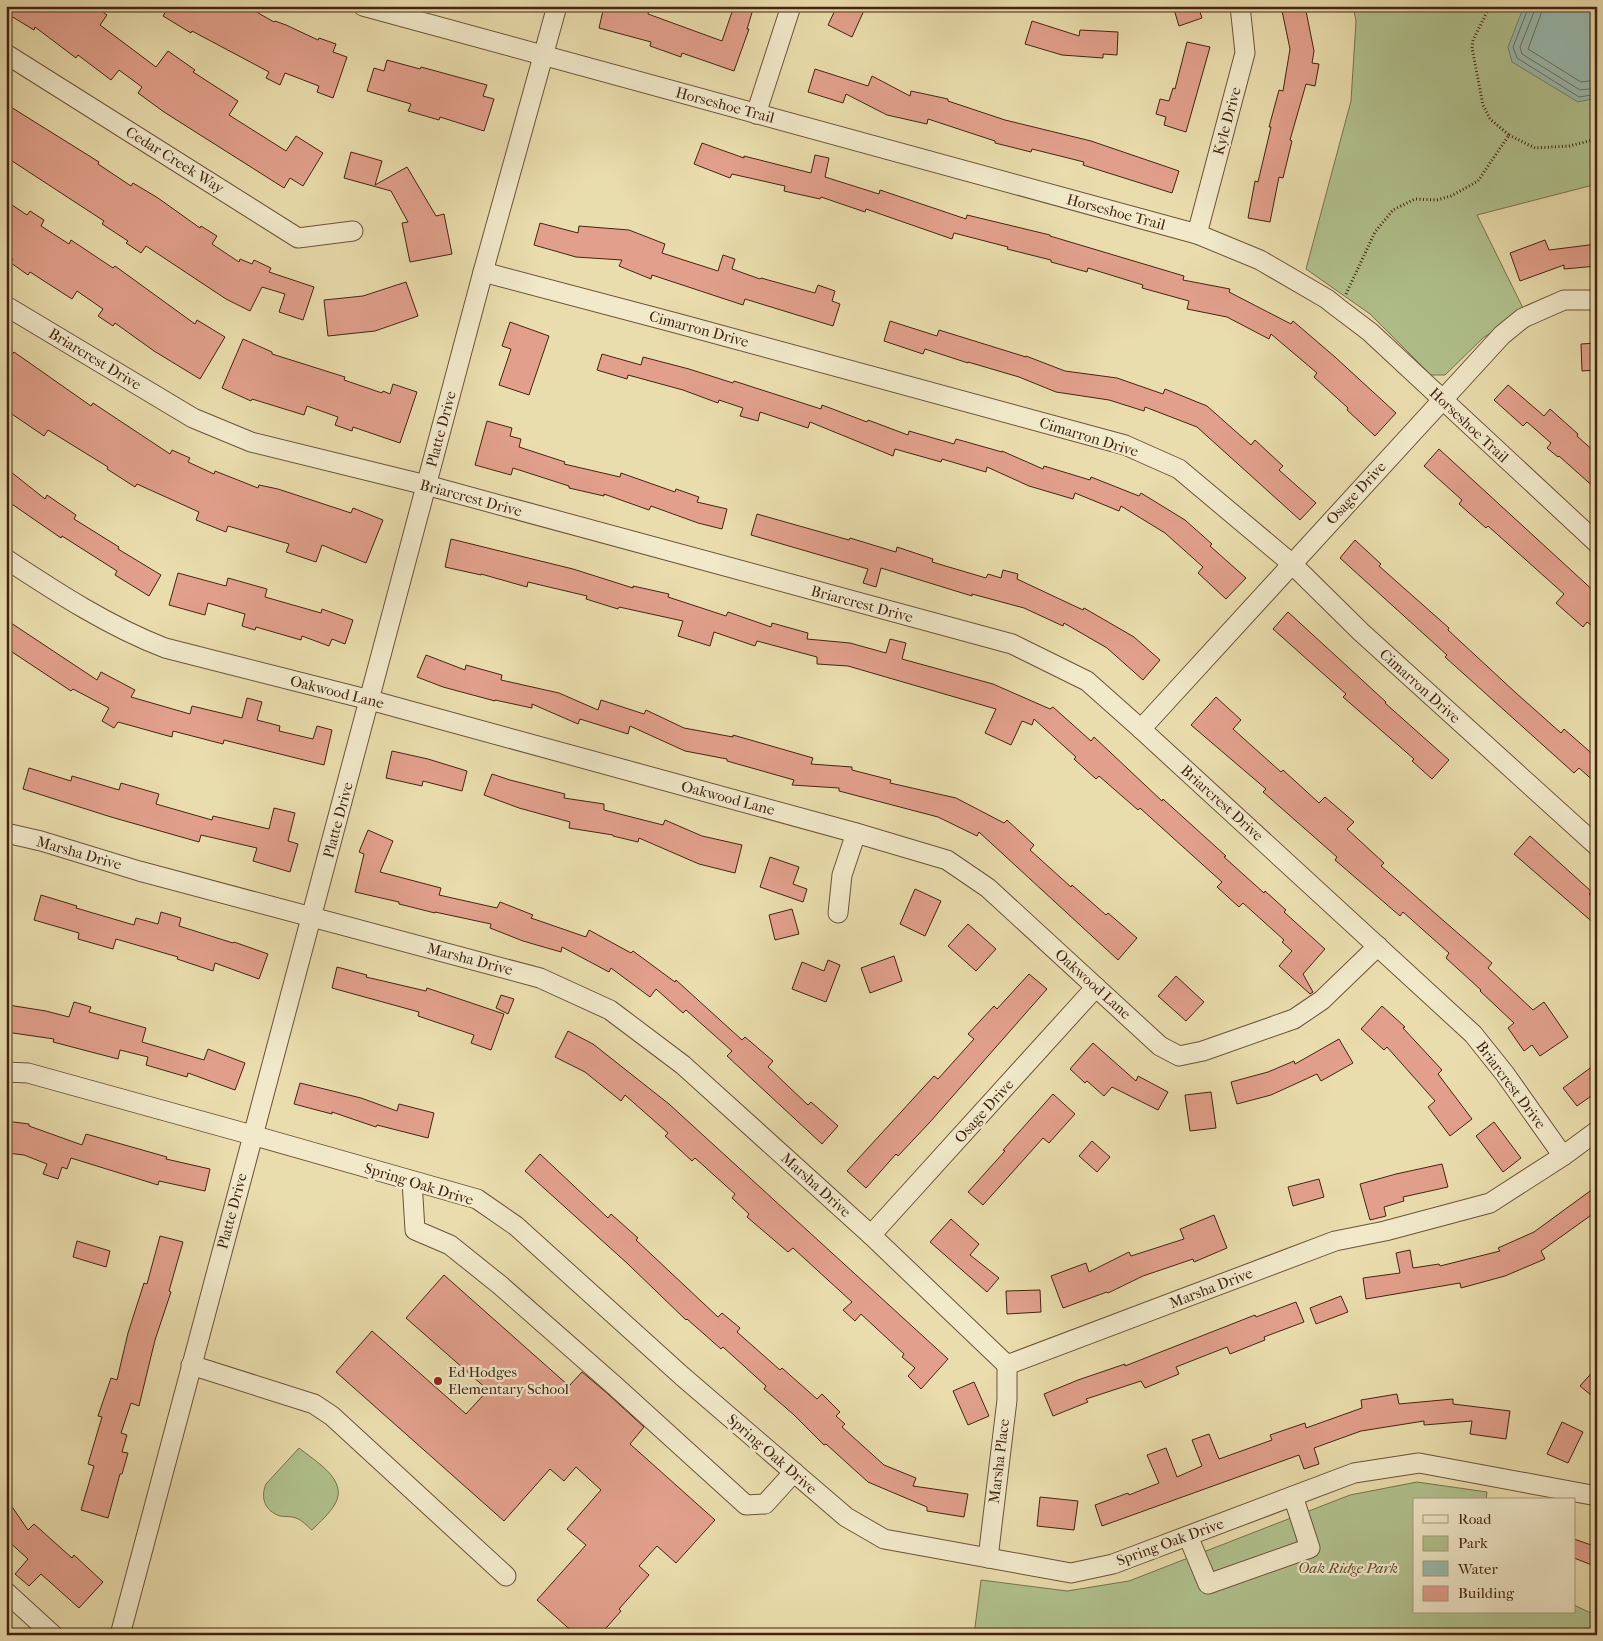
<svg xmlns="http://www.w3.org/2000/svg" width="1603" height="1641" font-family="'IM FELL French Canon',serif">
<rect width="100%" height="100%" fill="#eaddad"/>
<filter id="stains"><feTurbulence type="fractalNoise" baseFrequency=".004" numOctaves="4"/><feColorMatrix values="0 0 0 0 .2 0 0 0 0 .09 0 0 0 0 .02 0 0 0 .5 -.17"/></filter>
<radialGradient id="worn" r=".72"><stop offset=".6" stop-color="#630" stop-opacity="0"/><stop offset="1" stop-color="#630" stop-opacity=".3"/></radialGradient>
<g fill="#b1c28e" stroke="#7a7350">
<path d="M1353 6H1597V184L1477 215 1524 310 1483 338 1445 375H1431L1370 314 1306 269 1351 101 1356 21Z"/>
<path d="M299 1448C315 1461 349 1480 335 1504 330 1513 320 1522 312 1530 307 1526 302 1520 296 1518 291 1516 285 1517 280 1516 265 1511 260 1498 266 1484Z"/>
<path d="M1417 1482 1487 1492 1486 1500H1414V1612H1574V1605L1597 1616V1635H974L981 1580 1067 1591 1129 1581 1350 1495Z"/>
</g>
<path fill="#99bbb1" stroke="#777f71" d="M1524 6H1597V98L1578 102 1512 62 1508 47Z"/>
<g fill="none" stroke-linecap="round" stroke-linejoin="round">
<g stroke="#6e7062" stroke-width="1">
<path d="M1529 6 1513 47 1517 58 1579 97 1597 94"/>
<path d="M1535 6 1534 12 1520 47 1522 54 1580 90 1597 88"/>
<path d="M1542 6 1541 14 1528 49 1581 82 1597 80"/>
</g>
</g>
<g fill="#e2a08c" stroke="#432412">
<path d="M6 6H95L107 15 100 25 156 67 168 51 195 70 193 72 238 101 229 115 286 151 296 136 323 153 303 186 290 178 284 188 164 112 138 93 142 87 119 70 111 80 78 55 76 58 35 27 34 30 6 13Z"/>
<path d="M169 6H246L274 22 275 21 286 25 318 40 319 38 336 44 333 52 347 57 333 98 317 92 319 86 285 73 280 85 266 78 269 72 192 31 191 33 163 16Z"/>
<path d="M604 6H636L649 10 648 14 722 41 734 6H754L747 29H749L734 71 682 53 681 57 650 46 651 42 599 28Z"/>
<path d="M837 6H866L852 37 828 25Z"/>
<path d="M1173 6H1198L1202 18 1179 26Z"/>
<path d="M1281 6H1305L1314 51 1312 63 1319 64 1315 86 1306 84 1290 140 1292 141 1283 178 1279 177 1270 222 1248 218 1255 181 1258 182 1271 127H1269L1279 90 1283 91 1290 49Z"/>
<path d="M1032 21 1079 36 1080 30 1118 32 1117 55 1103 54V58L1062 55 1025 44Z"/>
<path d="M1187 42 1210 47 1186 132 1164 125 1166 117 1156 114 1160 99 1169 101 1173 88 1175 89Z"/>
<path d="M387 60 420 69 421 67 487 85 483 96 494 99 484 131 440 117 439 120 408 111 411 104 367 91 374 68 384 71Z"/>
<path d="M815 69 868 86 872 76 910 96 911 91 948 99V101L1005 120 1091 141 1179 171 1172 193 1083 165 1084 162 1032 149 1031 152 995 143V141L928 119 927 124 887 115 846 94 843 103 808 92Z"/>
<path d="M6 104 99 162 98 164 131 186 133 183 158 198 200 228 201 226 217 236 212 244 239 262 240 259 252 264 254 260 271 268 269 272 314 287 303 320 279 312 285 294 262 287 250 311 226 299 146 246 141 253 126 243 128 241 102 224 104 221 6 157Z"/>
<path d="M702 143 744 158V156L811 173 815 155 829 158 825 177 879 194 880 190 966 219 967 215 1050 235V236L1184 276 1183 280 1230 289 1229 292 1291 324 1293 321 1335 357 1396 413 1375 436 1347 410 1348 408 1314 377 1317 373 1271 334 1269 339 1227 317 1187 309 1189 301 1142 288 1143 285 1088 268 1087 272 1051 262V260L1007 249 1008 247 954 233 952 239 866 209 865 212 821 197 820 199 784 191 785 186 732 174 730 178 694 164Z"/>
<path d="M351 152 382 161 375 185 407 167 436 216 444 214 452 254 410 262 402 223 408 222 391 191 344 178Z"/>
<path d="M6 201 27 215 30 211 44 220 41 226 69 244 71 240 113 268 115 266 195 324 197 320 225 337 200 379 154 351 115 323 113 326 98 316 103 309 77 291 72 299 30 272 28 275 11 263 13 259 6 254Z"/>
<path d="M540 223 578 233 579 226 629 230 665 244 662 253 718 271 723 255 735 259 732 269 760 279 761 278 815 293 818 285 835 291 832 301 840 304 833 326 745 299 743 305 652 275 651 279 619 266 622 260 576 257 534 245Z"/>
<path d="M1545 240 1549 250 1597 244V266L1564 269V265L1520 281 1510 253Z"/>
<path d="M406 282 418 316 375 331 328 336 324 300 363 296Z"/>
<path d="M890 321 937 336 939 330 1026 357V356L1065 371 1117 378 1163 394 1165 389 1207 406 1251 445 1255 440 1283 466 1279 470 1316 503 1300 520 1197 427 1145 407 1144 411 1109 400 1056 392 1019 377 968 362V363L925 349 923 354 884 341Z"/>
<path d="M510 322 549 336 529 395 499 385 511 349 502 346Z"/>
<path d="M243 339 272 352V354L345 377 344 380 382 393 383 391 390 394 393 384 417 392 400 443 353 427 352 431 335 425 338 417 307 406 304 415 252 399 251 401 222 388Z"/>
<path d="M1597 343V370L1582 371 1581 344Z"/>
<path d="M14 352 91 406 93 403 170 454 172 450 190 458 188 462 214 474 215 471 258 488 259 485 278 489 351 513 353 508 383 520 366 563 322 545 316 562 286 552 289 544 228 526 226 532 196 520 199 512 137 484 135 487 107 469 108 467 48 430 44 436 6 410V363Z"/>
<path d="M602 354 641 365 643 357 689 369 733 383 734 381 821 409 822 405 867 422 868 420 908 435 909 431 954 444 956 439 1002 452V451L1043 469 1044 466 1090 480 1091 477 1139 496 1141 493 1185 520 1212 544 1210 546 1246 578 1226 599 1198 573 1203 567 1165 533 1121 506 1119 511 1075 493 1073 499 1029 486 987 467 986 472 942 459 941 462 895 449 893 456 810 422 808 428 760 412 758 421 740 416 743 408 719 400 718 403 683 390 628 375 627 379 597 370Z"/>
<path d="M1508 385 1544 416 1550 409 1578 434 1577 436 1597 454V490L1559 456 1558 457 1547 448 1551 443 1527 422 1523 426 1494 400Z"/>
<path d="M487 421 512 428 510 436 521 439 519 447 565 462 564 464 620 477 621 473 675 492 676 489 699 497 697 502 727 509 722 529 698 523 651 506 649 510 604 494V496L569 488V486L513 468 511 475 475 465Z"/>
<path d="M1439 449 1597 594V630L1587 622 1583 627 1556 603 1564 594 1488 526 1486 528 1459 504 1462 500 1424 466Z"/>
<path d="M6 468 45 499 47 495 76 515 74 519 119 547 118 549 161 575 149 596 115 575 117 571 62 536 61 538 6 500Z"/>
<path d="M757 514 849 540 850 538 896 552 897 547 933 559 932 562 986 578 988 574 1001 578 1003 570 1018 574 1017 579 1083 610 1084 608 1134 637 1160 660 1143 680 1107 648 1064 623 1063 626 1024 608 972 594V596L881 568 876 587 863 583 868 569 751 535Z"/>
<path d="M451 539 573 569 633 588V586L669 594 668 597 726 616 728 612 771 627 772 623 808 633 807 639 850 643 886 653 890 639 906 643 902 659 993 684 1050 709 1053 707 1091 741 1094 737 1162 801 1163 799 1226 856 1224 857 1264 893 1265 891 1286 910 1284 912 1325 949 1303 974 1313 992 1310 994 1279 966 1292 951 1282 942 1284 940 1243 903 1239 907 1217 887 1222 882 1182 846 1140 808 1138 810 1099 776 1096 779 1074 759 1076 757 1034 719 1032 725 1022 721 1011 745 985 733 996 709 848 666 817 664V657L757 641 755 646 714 632 710 646 678 636 683 621 619 607 618 609 586 599 587 596 528 582 527 587 481 574V575L445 567Z"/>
<path d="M1355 540 1381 564 1379 566 1449 628 1448 630 1516 693 1561 733 1564 729 1597 758V784L1579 768 1574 773 1445 657 1447 655 1340 558Z"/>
<path d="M178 573 226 586 228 578 267 589 265 597 321 613 322 609 353 620 345 644 332 639 329 646 302 636 301 640 256 627 255 630 242 626 245 614 208 603 205 615 169 605Z"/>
<path d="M1288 612 1386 702 1385 703 1449 760 1432 779 1412 761 1414 759 1343 697 1346 694 1273 629Z"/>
<path d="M11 623 97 680 101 672 135 690 131 697 190 714 192 706 242 718 247 698 262 702 257 720 280 726 279 731 313 739 317 726 332 730 324 765 224 740 223 744 173 731 172 737 118 722 114 728 102 721 109 708 73 689 71 691 6 648V631Z"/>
<path d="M426 655 465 670 466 665 502 675 501 680 559 693 598 710 601 700 644 714 646 710 684 728 733 737V735L813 758 811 764 852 767V770L891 780 890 783 956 798 1004 823 1007 820 1034 845 1030 850 1071 887 1072 885 1106 915 1108 913 1137 938 1118 960 979 832 977 836 938 817 839 791V788L792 785 794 780 727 761V759L685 751 630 726 628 734 580 719 578 724 532 704V708L495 700V701L443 687 417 677Z"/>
<path d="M1216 697 1241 720 1233 729 1281 772 1283 770 1319 803 1325 797 1354 822 1347 829 1384 863 1381 866 1492 963 1488 968 1533 1010 1544 1002 1568 1037 1540 1056 1532 1045 1524 1051 1508 1028 1514 1023 1480 991 1481 990 1446 958 1449 953 1403 912 1400 916 1364 885 1335 860 1337 857 1263 792 1266 789 1191 725Z"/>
<path d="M392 751 428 759 467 771 462 791 423 781 422 786 386 778Z"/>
<path d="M29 768 71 781 72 776 119 790 121 783 159 794 156 804 212 820 213 816 269 829 274 808 295 813 288 841 298 844 290 872 253 861 257 848 201 835 199 842 111 817 23 789Z"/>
<path d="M492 774 510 780 565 794 564 798 604 804V810L663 825 665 820 702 836 742 845 735 873 699 864 639 838 638 842 613 836V835L569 828 570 822 519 808 484 795Z"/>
<path d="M368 830 393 841 380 872 441 888 439 895 497 908 500 902 533 915 531 918 586 937 589 930 631 953 633 951 675 982 676 980 742 1040 745 1037 773 1061 768 1067 808 1105 811 1102 838 1126 822 1144 727 1056 732 1051 686 1010 683 1013 656 989 650 997 611 968 609 972 562 947 561 952 523 941 490 928 491 924 435 912V913L399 904V902L355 892 364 854 359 852Z"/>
<path d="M1530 836 1592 892 1589 894 1597 901V926L1514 854Z"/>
<path d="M770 857 799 867 793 884 807 889 803 902 760 887Z"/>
<path d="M915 889 941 901 925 936 900 924Z"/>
<path d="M41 895 77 906 76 908 134 925 136 918 158 924 161 912 181 918 179 926 233 943 234 942 268 954 259 979 215 963 213 971 177 959 178 957 116 939 113 949 78 939 79 933 34 920Z"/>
<path d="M792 909 799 934 775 940 769 915Z"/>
<path d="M968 924 996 949 976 971 948 946Z"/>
<path d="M894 956 902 981 870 993 861 968Z"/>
<path d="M828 960 840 965 826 1002 792 989 802 962 824 971Z"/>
<path d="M337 967 367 975 366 977 426 991 427 988 504 1014 491 1050 471 1043 474 1035 418 1016 419 1012 332 988Z"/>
<path d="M1029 974 1047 989 930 1122 898 1156 896 1154 866 1188 847 1171 934 1076 938 1079 974 1039 968 1034 994 1006 997 1009Z"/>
<path d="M1176 976 1204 1002 1186 1021 1158 996Z"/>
<path d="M501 995 514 999 508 1014 496 1008Z"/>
<path d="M74 1002 91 1007 89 1012 146 1028 142 1042 204 1060 208 1049 245 1063 235 1090 188 1073 187 1077 146 1065 148 1057 120 1050 118 1059 53 1042 54 1039 6 1032 8 1005 46 1011 69 1017Z"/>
<path d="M1382 1006 1405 1027 1403 1028 1442 1070 1438 1074 1472 1119 1450 1136 1428 1107 1435 1101 1387 1047 1384 1050 1361 1029Z"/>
<path d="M568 1031 593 1044 669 1104 948 1359 921 1389 908 1376 915 1368 902 1357 904 1354 861 1314 855 1321 843 1310 852 1302 793 1248 788 1252 747 1217 749 1214 732 1198 735 1194 695 1158 692 1161 665 1136 668 1133 625 1095 621 1101 585 1072 555 1057Z"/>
<path d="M1339 1039 1353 1063 1321 1081 1317 1074 1271 1095 1237 1104 1231 1082 1268 1072 1294 1061 1295 1064Z"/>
<path d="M1093 1043 1136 1081 1138 1076 1168 1092 1158 1110 1112 1087 1104 1096 1087 1081 1085 1083 1070 1069Z"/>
<path d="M1597 1063V1092L1577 1106 1563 1088Z"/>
<path d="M300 1083 361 1098 397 1111 399 1104 434 1113 428 1138 377 1125 376 1127 332 1112V1114L294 1104Z"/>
<path d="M1211 1092 1216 1128 1190 1131 1185 1095Z"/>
<path d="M1053 1094 1075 1114 1049 1143 1043 1138 983 1205 968 1192 1005 1151 1003 1150Z"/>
<path d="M6 1121 29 1124V1126L82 1145 86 1134 167 1157 166 1159 210 1169 205 1191 159 1181 158 1185 71 1158 67 1169 62 1167 58 1179 43 1174 47 1164 24 1155 7 1153 9 1142H6Z"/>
<path d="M1494 1122 1521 1158 1503 1172 1476 1136Z"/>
<path d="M1092 1141 1110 1157 1097 1172 1079 1156Z"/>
<path d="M540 1154 608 1218 611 1214 638 1238 636 1240 718 1317 722 1313 740 1328 737 1332 780 1370 782 1368 817 1399 822 1394 840 1412 836 1416 845 1424 842 1427 884 1465 916 1478 913 1486 968 1494 964 1517 927 1511V1507L868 1482 826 1444 824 1445 793 1414 764 1389 766 1386 723 1347 721 1349 687 1319 686 1320 628 1264 525 1171Z"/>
<path d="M1442 1164 1448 1187 1403 1197 1404 1201 1384 1207 1386 1216 1370 1220 1360 1184 1396 1174Z"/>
<path d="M1319 1179 1324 1197 1293 1206 1288 1187Z"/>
<path d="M1597 1186V1211L1541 1251 1545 1259 1505 1276 1461 1288 1460 1283 1366 1299 1363 1278 1400 1273 1396 1253 1410 1250 1413 1268 1439 1264 1440 1266 1500 1251 1498 1248 1534 1232Z"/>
<path d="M1214 1215 1227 1248 1194 1262 1193 1259 1143 1276 1108 1293 1107 1292 1063 1308 1051 1276 1086 1263 1089 1272 1129 1252 1131 1256 1184 1239 1180 1229Z"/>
<path d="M951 1219 979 1244 970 1255 999 1278 987 1292 930 1242Z"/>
<path d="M160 1236 183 1242 169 1291 171 1292 155 1340 139 1406 131 1403 121 1433 127 1435 122 1452 128 1453 122 1474H120L108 1518 81 1510 94 1466 88 1464 102 1417 98 1416 111 1378 117 1380 128 1333 144 1283 147 1284Z"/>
<path d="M77 1241 110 1251 106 1267 73 1257Z"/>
<path d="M444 1275 569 1386 582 1372 608 1394 644 1427 630 1444 715 1520 676 1563 657 1546 639 1566 649 1575 619 1609 621 1611 600 1635H576L537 1600 586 1545 567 1529 601 1490 576 1467 564 1481 550 1469 504 1521 336 1372 372 1331 466 1414 488 1390 406 1318Z"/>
<path d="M1040 1290 1041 1312 1007 1314 1006 1291Z"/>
<path d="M1341 1296 1348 1312 1316 1324 1310 1308Z"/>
<path d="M1296 1302 1304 1322 1264 1337 1265 1340 1230 1354 1227 1347 1176 1367 1179 1374 1145 1388 1141 1381 1086 1399 1088 1402 1053 1416 1044 1394 1078 1380 1125 1364V1366L1255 1315 1256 1317Z"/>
<path d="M1597 1367V1400L1580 1386Z"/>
<path d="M974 1382 989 1416 968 1425 953 1391Z"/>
<path d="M1397 1394 1399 1404 1453 1399V1404L1510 1411 1506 1439 1470 1434 1472 1421 1424 1425V1421L1361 1431 1314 1448 1319 1464 1304 1469 1299 1455 1102 1526 1095 1505 1128 1493 1129 1495 1159 1483 1147 1455 1166 1448 1177 1477 1202 1466 1192 1440 1209 1434 1219 1459 1272 1440 1270 1435 1305 1423 1306 1428 1362 1408 1361 1400Z"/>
<path d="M1562 1422 1583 1432 1568 1463 1547 1454Z"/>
<path d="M1040 1497 1078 1501 1074 1530 1037 1526Z"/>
<path d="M6 1498 28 1530 34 1524 72 1558 74 1555 103 1582 79 1608 41 1574 29 1586 15 1574 28 1559 6 1539Z"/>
<path d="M1574 1539 1597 1547V1567L1574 1558Z"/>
</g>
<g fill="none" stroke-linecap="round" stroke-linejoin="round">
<g stroke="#6d5239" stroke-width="21">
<g id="minor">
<path d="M363 6 1197 234 1260 260 1327 299 1337 307 1370 332 1597 543"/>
<path d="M6 54 298 238 353 231"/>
<path d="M756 114 791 6"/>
<path d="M1197 234 1245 53 1240 6"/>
<path d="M483 272 676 323 1125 445 1179 469 1291 563 1361 632 1597 846"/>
<path d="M6 306 193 418 251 442 426 485 1012 644 1087 681 1141 729 1473 1034 1505 1074 1563 1156"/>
<path d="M6 559C56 592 108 626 165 648L370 700 856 833 947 860 988 888 1160 1046 1179 1056 1203 1051 1294 1019 1322 1000 1378 946"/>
<path d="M1141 729 1502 335 1523 318 1564 300H1597"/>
<path d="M6 833 41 841 139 871 540 978 610 1010 683 1065 871 1235 1007 1365 1335 1241 1385 1231 1490 1203 1563 1156 1597 1131"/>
<path d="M838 913 842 875 856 833"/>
<path d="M6 1072 28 1073 252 1135 477 1199 516 1226 682 1376 846 1517 884 1539 1071 1573 1113 1564 1354 1473 1419 1463 1597 1496"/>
<path d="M412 1181 415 1230 450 1245 500 1285 615 1386 746 1505 765 1504 794 1472"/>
<path d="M871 1235 1096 987"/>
<path d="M191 1365 314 1404 332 1416 506 1576"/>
<path d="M1188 1536 1208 1584 1310 1548 1293 1496"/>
<path d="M988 1558 1007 1400V1365"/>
<path d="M6 1592 53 1635"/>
<path d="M120 1635 483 272 557 6"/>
</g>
</g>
<g stroke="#432412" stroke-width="3" stroke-dasharray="1 2.5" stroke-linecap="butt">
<path d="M1509 135 1535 148 1569 146 1597 139"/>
<path d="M1346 294 1375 232 1393 210 1415 199 1437 200 1451 196 1478 181 1509 135 1490 119 1483 105 1472 48 1473 40 1490 6"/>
</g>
<use href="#minor" stroke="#f1e9ca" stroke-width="19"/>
</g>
<circle fill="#8f2418" stroke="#f1e9ca" stroke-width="2" cx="438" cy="1381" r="5"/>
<g text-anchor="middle" stroke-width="4.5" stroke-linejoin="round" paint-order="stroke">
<g font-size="15" fill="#432412" stroke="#f1e9ca">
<text transform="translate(725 105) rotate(15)" y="5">Horseshoe Trail</text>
<text transform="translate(1227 121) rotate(-75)" y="5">Kyle Drive</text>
<text transform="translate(175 160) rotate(32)" y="5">Cedar Creek Way</text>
<text transform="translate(1116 212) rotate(15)" y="5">Horseshoe Trail</text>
<text transform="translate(699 329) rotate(15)" y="5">Cimarron Drive</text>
<text transform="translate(95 359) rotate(31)" y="5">Briarcrest Drive</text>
<text transform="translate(1469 425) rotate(43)" y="5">Horseshoe Trail</text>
<text transform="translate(441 429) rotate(-75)" y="5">Platte Drive</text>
<text transform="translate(1089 437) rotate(17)" y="5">Cimarron Drive</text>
<text transform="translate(1356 493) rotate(-47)" y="5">Osage Drive</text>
<text transform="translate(471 498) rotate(15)" y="5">Briarcrest Drive</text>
<text transform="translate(862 604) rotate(15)" y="5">Briarcrest Drive</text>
<text transform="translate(1420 686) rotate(42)" y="5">Cimarron Drive</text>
<text transform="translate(337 692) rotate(14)" y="5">Oakwood Lane</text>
<text transform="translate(728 798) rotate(15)" y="5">Oakwood Lane</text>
<text transform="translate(1222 803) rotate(42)" y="5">Briarcrest Drive</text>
<text transform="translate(338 820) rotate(-75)" y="5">Platte Drive</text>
<text transform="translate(79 853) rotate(16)" y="5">Marsha Drive</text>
<text transform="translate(470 959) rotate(15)" y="5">Marsha Drive</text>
<text transform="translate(1093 984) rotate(42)" y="5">Oakwood Lane</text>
<text transform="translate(1511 1085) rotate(53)" y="5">Briarcrest Drive</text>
<text transform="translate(984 1111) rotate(-48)" y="5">Osage Drive</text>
<text transform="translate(419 1184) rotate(17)" y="5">Spring Oak Drive</text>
<text transform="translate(816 1185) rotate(42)" y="5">Marsha Drive</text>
<text transform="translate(232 1211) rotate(-75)" y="5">Platte Drive</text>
<text transform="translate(1211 1288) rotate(-21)" y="5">Marsha Drive</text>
<text transform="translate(772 1454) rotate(41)" y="5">Spring Oak Drive</text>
<text transform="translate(999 1461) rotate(-83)" y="5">Marsha Place</text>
<text transform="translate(1170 1542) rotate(-20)" y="5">Spring Oak Drive</text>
</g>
<g font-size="15" fill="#432412" stroke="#f1e9ca" text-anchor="start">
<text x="448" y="1377">Ed Hodges<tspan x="448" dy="17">Elementary School</tspan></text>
</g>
<g font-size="15" font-style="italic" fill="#5e4c31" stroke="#f1e9ca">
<text x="1348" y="1573">Oak Ridge Park</text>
</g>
</g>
<rect width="1603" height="1641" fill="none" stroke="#eaddad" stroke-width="25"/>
<rect x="8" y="8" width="1588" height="1626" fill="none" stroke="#432412" stroke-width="2.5"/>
<rect x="12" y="12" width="1578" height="1616" fill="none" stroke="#432412"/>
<rect x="1413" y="1498" width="162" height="115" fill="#f1e9ca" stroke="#ab9a80"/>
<rect x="1423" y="1515" width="25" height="8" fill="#f1e9ca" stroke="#ab9a80"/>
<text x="1458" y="1524" font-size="15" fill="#432412">Road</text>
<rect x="1423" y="1536" width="25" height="15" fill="#b1c28e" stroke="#ab9a80"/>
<text x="1458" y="1548" font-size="15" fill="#432412">Park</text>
<rect x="1423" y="1561" width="25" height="15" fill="#99bbb1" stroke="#ab9a80"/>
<text x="1458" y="1574" font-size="15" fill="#432412">Water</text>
<rect x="1423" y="1586" width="25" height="15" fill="#e2a08c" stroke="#ab9a80"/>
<text x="1458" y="1598" font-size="15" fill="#432412">Building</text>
<rect width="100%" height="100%" filter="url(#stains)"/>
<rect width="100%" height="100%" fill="url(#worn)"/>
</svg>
